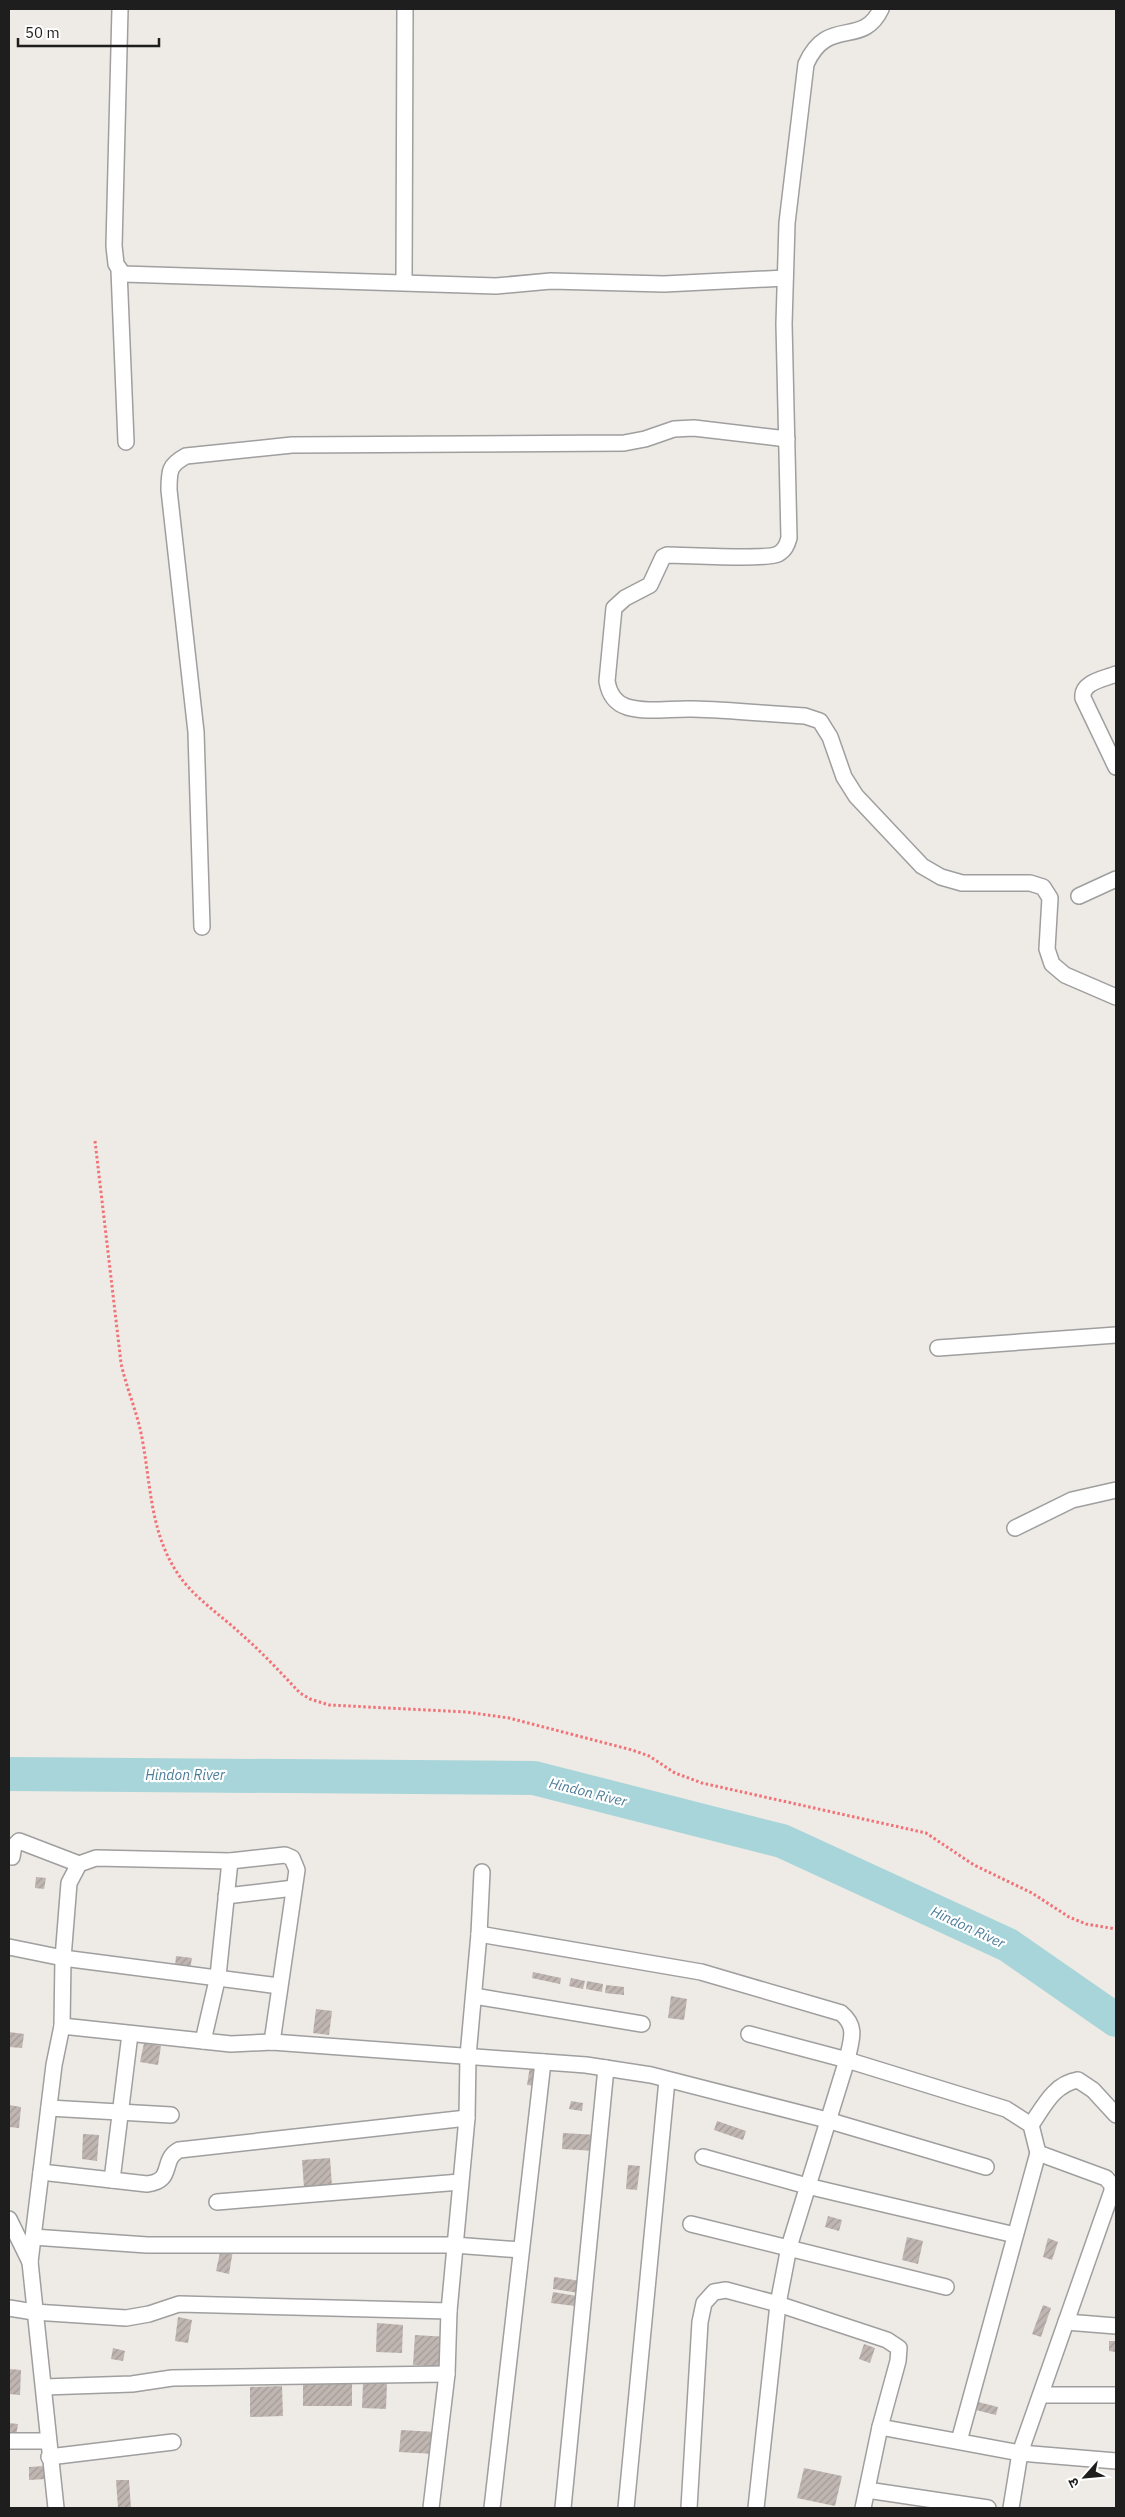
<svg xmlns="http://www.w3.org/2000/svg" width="1125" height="2517" font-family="'IBM Plex Sans','Noto Sans Devanagari',sans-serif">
<defs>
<pattern id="building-hatch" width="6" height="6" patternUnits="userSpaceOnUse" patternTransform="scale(1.25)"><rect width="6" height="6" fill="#bfb5b1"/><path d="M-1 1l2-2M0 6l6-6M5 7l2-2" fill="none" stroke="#a49b98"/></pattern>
</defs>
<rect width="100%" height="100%" fill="#eeeae5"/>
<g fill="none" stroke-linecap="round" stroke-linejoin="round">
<path stroke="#a7d5d9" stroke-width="34" d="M9 1774 534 1778 782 1841 1008 1945 1116 2020"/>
</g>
<g fill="url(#building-hatch)">
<path d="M36 1877 46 1878 44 1889 35 1888Z"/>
<path d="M176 1956 192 1958 190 1969 175 1967Z"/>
<path d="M533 1972 561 1978 560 1984 532 1978Z"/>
<path d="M571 1978 585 1981 583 1989 569 1986Z"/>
<path d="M587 1981 603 1984 602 1992 586 1989Z"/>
<path d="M606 1985 624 1987V1995L605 1993Z"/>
<path d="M671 1996 687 1999 684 2020 668 2018Z"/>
<path d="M316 2009 332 2011 329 2035 313 2033Z"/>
<path d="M9 2032 24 2034 22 2048 9 2047Z"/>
<path d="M144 2043 161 2046 158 2065 140 2062Z"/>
<path d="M530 2066 541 2067 539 2086 527 2085Z"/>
<path d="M571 2101 583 2103 582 2111 569 2109Z"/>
<path d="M9 2105 21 2107 19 2128 9 2127Z"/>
<path d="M717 2121 746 2131 743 2140 714 2130Z"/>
<path d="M563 2133 597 2135 596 2151 562 2149Z"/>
<path d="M83 2134 99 2135 97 2161 82 2159Z"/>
<path d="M330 2158 332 2186 304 2188 302 2160Z"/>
<path d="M628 2165 640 2166 637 2190 626 2189Z"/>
<path d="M828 2216 842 2220 839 2231 825 2227Z"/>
<path d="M907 2237 923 2241 918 2264 902 2260Z"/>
<path d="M1048 2238 1058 2242 1052 2260 1043 2257Z"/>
<path d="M221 2248 233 2250 229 2274 216 2271Z"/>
<path d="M554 2277 581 2281 579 2293 553 2289Z"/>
<path d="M553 2292 577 2296 575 2306 551 2303Z"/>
<path d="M1043 2305 1051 2308 1041 2337 1032 2334Z"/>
<path d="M178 2317 192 2320 188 2343 175 2341Z"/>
<path d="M377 2323 403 2325 402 2353 376 2352Z"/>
<path d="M415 2335 448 2337 446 2367 413 2365Z"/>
<path d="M1109 2341H1116V2352L1109 2351Z"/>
<path d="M864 2344 875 2348 870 2363 859 2359Z"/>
<path d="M113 2348 125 2351 123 2361 111 2359Z"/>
<path d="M9 2369 21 2370 20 2395 9 2394Z"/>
<path d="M303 2379 352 2380V2406H303Z"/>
<path d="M363 2383H387L386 2409 362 2408Z"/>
<path d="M282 2386 283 2416 250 2417V2387Z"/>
<path d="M978 2402 998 2407 996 2415 976 2410Z"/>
<path d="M9 2423 18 2424 16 2436 9 2435Z"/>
<path d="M401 2430 436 2432 435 2454 399 2452Z"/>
<path d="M45 2466 46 2479 29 2480V2467Z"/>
<path d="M804 2468 842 2476 835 2506 797 2498Z"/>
<path d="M116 2480H129L131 2508H118Z"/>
</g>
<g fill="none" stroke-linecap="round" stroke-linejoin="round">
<g stroke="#9f9f9f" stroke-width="18">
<g id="street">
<path d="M120 9 114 246 116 264 123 274 496 286 551 281 664 284 785 278"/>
<path d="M881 9C862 49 828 15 806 64L787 223 784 324 789 538C787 545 785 550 778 554 767 560 686 555 667 555L663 557 650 585 625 598 614 608 607 681C609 694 615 703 627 707 648 713 672 708 693 709 731 710 768 714 805 716L820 721 830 737 844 777 856 796 922 866 941 877 962 883H1030L1043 887 1050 898 1047 949 1052 964 1065 975 1116 997"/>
<path d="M119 270 126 442"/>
<path d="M404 281 405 9"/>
<path d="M1116 674C1104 679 1081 682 1083 698L1116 767"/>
<path d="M1079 896 1116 879"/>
<path d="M202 927 196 732 169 490C169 471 169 465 186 456L292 445 624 443 645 439 674 429 694 428 787 439"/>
<path d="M938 1348 1116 1335"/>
<path d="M1015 1528 1072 1500 1116 1490"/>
<path d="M12 1857 14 1846 19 1841 79 1864"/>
<path d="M226 1896 294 1888"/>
<path d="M479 1934 701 1972 841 2013C858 2027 851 2040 847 2060L789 2247 778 2304 756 2508"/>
<path d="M9 1947 63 1958 279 1986"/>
<path d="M474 1996 642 2024"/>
<path d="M62 2026 231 2044 272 2042 586 2065 651 2075 827 2120 986 2167"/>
<path d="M749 2034 847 2060 1006 2109 1031 2125 1038 2153"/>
<path d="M203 2041 218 1976 230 1861"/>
<path d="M49 2108 171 2115"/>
<path d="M1031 2125C1044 2106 1054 2084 1078 2080L1093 2090 1116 2115"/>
<path d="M703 2157 807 2186 1015 2235"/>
<path d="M41 2172 147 2184C175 2181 160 2160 179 2150L467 2118"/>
<path d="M112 2180 130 2034"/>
<path d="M217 2202 460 2182"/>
<path d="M9 2219 30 2262"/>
<path d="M691 2224 946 2287"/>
<path d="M33 2237 147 2245H454L521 2250"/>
<path d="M9 2308 34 2312 126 2318 149 2314 179 2304 449 2311"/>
<path d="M1066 2322 1116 2326"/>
<path d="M44 2387 132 2384 172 2378 447 2374"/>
<path d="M1041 2395H1116"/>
<path d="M880 2427 1020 2453 1116 2461"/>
<path d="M9 2441H48"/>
<path d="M959 2441 1038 2153 1106 2178 1112 2185V2191L1020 2453 1011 2508"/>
<path d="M49 2457 173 2442"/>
<path d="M867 2490 988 2508"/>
<path d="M56 2508 30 2262 54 2065 62 2026 63 1958 69 1883 79 1864 96 1858 230 1861 285 1855 292 1858 297 1870 272 2042"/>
<path d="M431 2508 447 2374 449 2311 467 2118 468 2056 479 1934 482 1872"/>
<path d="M492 2508 543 2062"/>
<path d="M563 2508 606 2068"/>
<path d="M626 2508 667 2080"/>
<path d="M689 2508 700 2322 704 2303 714 2292 726 2290 778 2304 887 2340 899 2348 898 2361 880 2427 863 2508"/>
</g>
</g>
<path stroke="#f17378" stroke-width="3" stroke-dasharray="2.5 2.5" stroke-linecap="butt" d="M95 1141 121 1363C126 1387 136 1409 141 1433 151 1481 149 1531 178 1574 194 1598 221 1615 241 1634 262 1652 281 1673 300 1693L310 1699 329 1705 466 1712 509 1718 632 1750 649 1756 675 1773 702 1783 926 1833 974 1865 1032 1893 1069 1917 1086 1924 1116 1929"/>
<use href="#street" stroke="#fff" stroke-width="15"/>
</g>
<g text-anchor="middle" stroke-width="4.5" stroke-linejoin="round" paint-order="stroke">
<g font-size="14" font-style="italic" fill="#4a7c99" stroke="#fff">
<text x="185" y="1780">Hindon River</text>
<text transform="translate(588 1792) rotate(14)" y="5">Hindon River</text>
<text transform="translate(968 1927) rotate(25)" y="5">Hindon River</text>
</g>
</g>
<rect width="1125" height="2517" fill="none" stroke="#1e1e1e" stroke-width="20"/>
<g transform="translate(1085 2477) rotate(243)" stroke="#ffffff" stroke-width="4" paint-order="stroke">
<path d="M0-4L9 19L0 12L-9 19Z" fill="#1e1e1e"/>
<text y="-8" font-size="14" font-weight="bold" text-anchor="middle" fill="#1e1e1e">उ</text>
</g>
<path d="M18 38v8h141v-8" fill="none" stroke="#1e1e1e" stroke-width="2.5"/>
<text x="25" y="38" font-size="15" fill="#1e1e1e" stroke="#ffffff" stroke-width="4" paint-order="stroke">50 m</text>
</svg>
